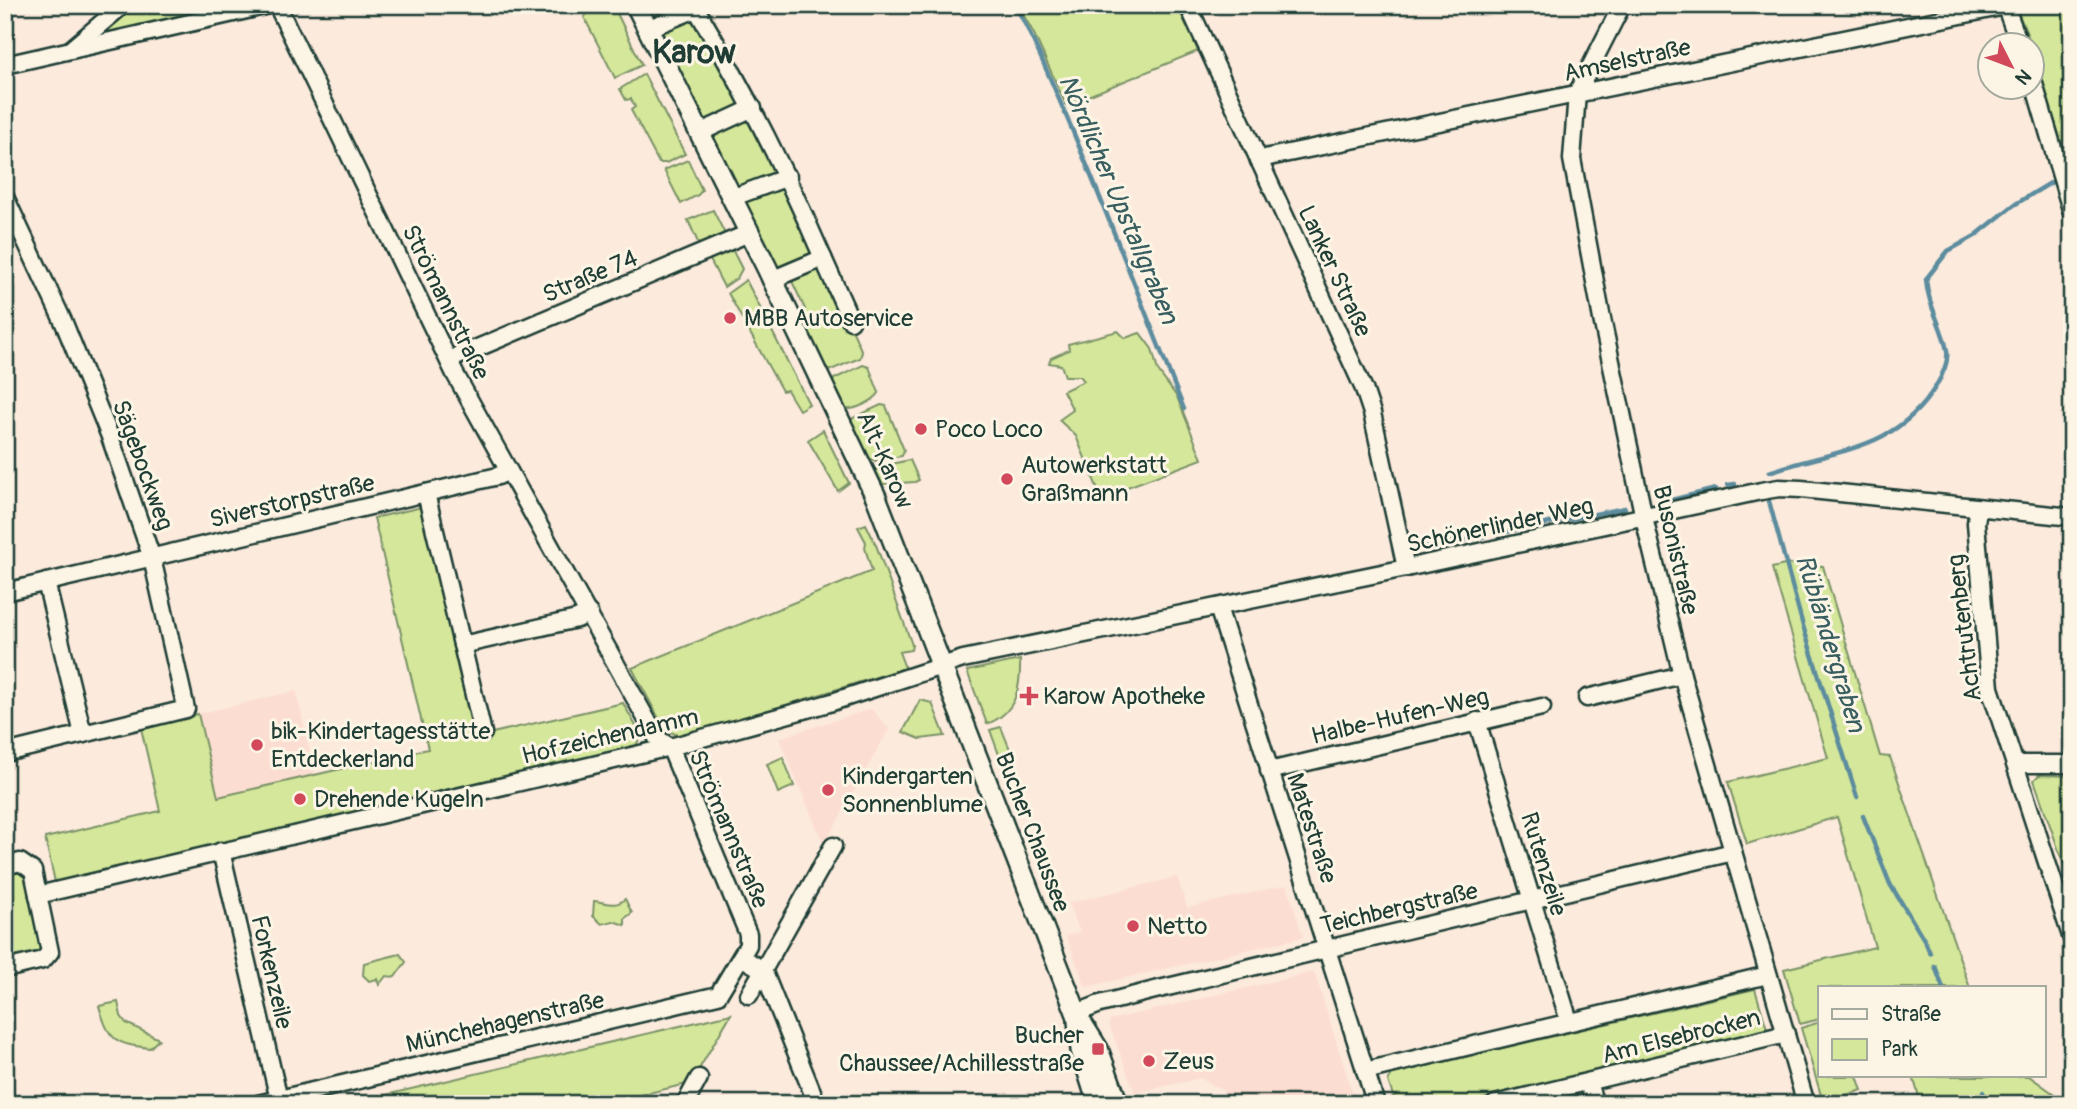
<svg xmlns="http://www.w3.org/2000/svg" width="2077" height="1109" font-family="Pangolin,sans-serif">
<rect width="100%" height="100%" fill="#fceadc"/>
<filter id="ink" filterUnits="userSpaceOnUse"><feTurbulence type="fractalNoise" baseFrequency=".0143" numOctaves="2"/><feDisplacementMap in="SourceGraphic" scale="14" xChannelSelector="R" yChannelSelector="G"/><feConvolveMatrix kernelMatrix="1 2 1 2 8 2 1 2 1" color-interpolation-filters="sRGB"/></filter>
<g filter="url(#ink)">
<g fill="#fcddd1">
<path d="M296 691 315 775 218 797 198 714Z"/>
<path d="M871 709 889 729 824 845 779 738Z"/>
<path d="M1177 877 1187 908 1287 885 1303 937 1086 987 1066 936 1080 932 1069 903Z"/>
<path d="M1314 972 1356 1104H1235L1222 1090 1200 1078 1135 1093 1109 1024 1110 1020Z"/>
</g>
<g fill="#d5e79a" stroke="#7a9267" stroke-width="2">
<path d="M130 5H256L92 40Z"/>
<path d="M597 5H613L642 65 615 78 584 17Z"/>
<path d="M1018 5H1177L1198 51 1066 105 1034 34Z"/>
<path d="M2015 5H2072V165L2067 167 2066 158 2032 46Z"/>
<path d="M691 18 699 21 745 102 742 109 709 124 703 121 663 40 665 28Z"/>
<path d="M644 74 685 154 666 163H659L631 110 635 107 631 99 626 100 620 89Z"/>
<path d="M747 115 780 169 777 178 749 188 734 184 711 137 714 131Z"/>
<path d="M688 160 702 190 698 195 681 204 664 170Z"/>
<path d="M782 184 815 256 782 271 776 269 743 202 751 194Z"/>
<path d="M713 210 724 232 723 235 699 245 688 220Z"/>
<path d="M731 247 742 269 737 278 724 287 708 256Z"/>
<path d="M824 266 862 352 860 358 826 372 797 313 805 309 790 277Z"/>
<path d="M746 280 809 404 799 410 787 390 782 391 728 293Z"/>
<path d="M1118 331 1125 338 1140 333 1152 349 1158 371 1177 397 1202 459 1101 497 1076 436 1059 420 1073 410 1063 391 1084 381 1080 376H1065L1061 365 1049 363 1051 358 1069 350 1068 344Z"/>
<path d="M863 365 869 367 879 393C874 401 854 411 844 409L832 385 834 379Z"/>
<path d="M881 405 886 406 904 450 902 456 876 461 868 458 850 422 853 418Z"/>
<path d="M823 430 849 483 838 491 808 440Z"/>
<path d="M910 460 919 480 915 482 882 484 875 471 877 467Z"/>
<path d="M422 507 475 737 623 703 641 735 636 746 55 882 45 838 160 811 141 728 198 714 218 797 428 749 374 518Z"/>
<path d="M866 524 876 545 912 645 911 650 899 652 905 668 716 727 680 736 665 730 632 668 872 571 865 548 866 542 858 527Z"/>
<path d="M1789 564 1823 566 1880 756 1890 757 1970 988H1820V1019L1800 1024 1784 969 1875 947 1837 817 1747 844 1728 782 1828 758 1772 568Z"/>
<path d="M1020 660C1021 688 1016 713 987 724L967 671Z"/>
<path d="M920 700 932 703 945 736 920 739 903 732Z"/>
<path d="M1001 727 1017 767 1005 771 990 730Z"/>
<path d="M783 757 794 786 778 793 767 764Z"/>
<path d="M2039 775 2072 776V888L2034 780Z"/>
<path d="M24 871 43 952 5 961V876Z"/>
<path d="M625 899 632 913 625 918V925L613 921 602 924 593 916 594 901C606 902 615 908 625 899Z"/>
<path d="M400 954 406 962 395 977 386 976 379 985 377 979 369 981 363 975 364 963Z"/>
<path d="M1755 989 1768 1032 1463 1104H1396L1388 1081 1392 1074Z"/>
<path d="M118 1002 121 1016 126 1023 159 1039 150 1048C114 1044 109 1040 99 1006Z"/>
<path d="M731 1014 691 1083 602 1104H347Z"/>
<path d="M1820 1022V1076H1857L1862 1090 1823 1102 1801 1028Z"/>
<path d="M1913 1076H2029L2068 1104H1921Z"/>
</g>
<g fill="none" stroke-linecap="round" stroke-linejoin="round">
<g stroke="#5c8c9e" stroke-width="4.5">
<path d="M1015 5C1037 44 1053 86 1071 127 1110 220 1146 315 1184 409"/>
<path d="M2071 173 2072 172"/>
<path d="M1342 359 1346 368"/>
<path d="M1769 472C1835 449 1895 452 1936 386 1942 376 1949 363 1947 351 1943 327 1928 307 1926 279L1948 251 1975 236 2014 205 2057 179"/>
<path d="M1728 485 1735 484"/>
<path d="M1769 501 1803 626 1857 797"/>
<path d="M1659 503 1716 489"/>
<path d="M1505 532 1625 508"/>
<path d="M1426 547 1485 536"/>
<path d="M1863 816 1890 884 1925 941 1930 953"/>
<path d="M1935 966 1943 988"/>
<path d="M1983 1092 1988 1104"/>
</g>
<g stroke="#1f3d34" stroke-width="21">
<g id="minor">
<path d="M694 5C743 87 785 170 823 258"/>
<path d="M1188 5 1364 389 1372 413 1406 568"/>
<path d="M1622 5 1577 93 1572 159 1602 319 1644 518 1682 675 1806 1104"/>
<path d="M2005 5 2020 46"/>
<path d="M647 29 696 9"/>
<path d="M71 49 123 5"/>
<path d="M5 65 269 5"/>
<path d="M2032 77 2072 213"/>
<path d="M699 133 753 108"/>
<path d="M1259 161 1269 157 2005 6"/>
<path d="M5 197 64 323 109 434 152 558 186 709 5 753"/>
<path d="M731 198 788 177"/>
<path d="M771 280 823 258 851 321"/>
<path d="M449 360 749 233"/>
<path d="M426 493 483 733"/>
<path d="M1978 509 1976 523 1990 688 2072 939"/>
<path d="M46 582 83 734"/>
<path d="M5 592 498 476 508 471"/>
<path d="M1218 607 1376 1104"/>
<path d="M462 645 577 619 589 613"/>
<path d="M1587 698 1682 675"/>
<path d="M1477 721 1569 1021"/>
<path d="M2015 764H2072"/>
<path d="M1269 771 1542 707"/>
<path d="M221 851 280 1104"/>
<path d="M5 866 20 862 33 871 50 952 43 960 5 969"/>
<path d="M38 895 670 747 829 703 963 659 1406 568 1761 491 1779 488 1801 489 2072 517"/>
<path d="M741 957 763 970 817 1104"/>
<path d="M749 995 833 846"/>
<path d="M1077 1013 1100 1004 1155 990 1733 852"/>
<path d="M1365 1071 1768 975"/>
<path d="M1588 1083 1595 1104"/>
<path d="M258 1104 718 995 748 945V934L670 747 657 738 455 374 277 5"/>
<path d="M685 1104 699 1078"/>
<path d="M1495 1104 1786 1034"/>
</g>
</g>
<g stroke="#1f3d34" stroke-width="24">
<g id="major">
<path d="M636 5 766 266 876 497 1078 1017 1098 1049 1118 1104"/>
<path d="M1078 1021 1081 1050 1098 1104"/>
</g>
</g>
<use href="#minor" stroke="#fcf5e5" stroke-width="16"/>
<use href="#major" stroke="#fcf5e5" stroke-width="19"/>
</g>
</g>
<g fill="#d1495b" stroke="#fcf5e5" stroke-width="2.5">
<circle cx="730" cy="318" r="7"/>
<circle cx="921" cy="429" r="7"/>
<circle cx="1007" cy="479" r="7"/>
<path d="M1025.5 685.5h7v7h7v7h-7v7h-7v-7h-7v-7h7z"/>
<circle cx="257" cy="745" r="7"/>
<circle cx="828" cy="790" r="7"/>
<circle cx="300" cy="799" r="7"/>
<circle cx="1133" cy="926" r="7"/>
<rect x="1091" y="1042" width="14" height="14" rx="3.5"/>
<circle cx="1149" cy="1061" r="7"/>
</g>
<g text-anchor="middle" stroke-width="6" stroke-linejoin="round" paint-order="stroke">
<g font-size="24" fill="#1f3d34" stroke="#fcf5e5">
<text transform="translate(1627 60) rotate(-12)" y="8">Amselstraße</text>
<text transform="translate(1335 271) rotate(65)" y="8">Lanker Straße</text>
<text transform="translate(590 276) rotate(-23)" y="8">Straße 74</text>
<text transform="translate(446 302) rotate(64)" y="8">Strömannstraße</text>
<text transform="translate(885 460) rotate(66)" y="8">Alt-Karow</text>
<text transform="translate(143 465) rotate(70)" y="8">Sägebockweg</text>
<text transform="translate(292 501) rotate(-13)" y="8">Siverstorpstraße</text>
<text transform="translate(1500 525) rotate(-12)" y="8">Schönerlinder Weg</text>
<text transform="translate(1676 550) rotate(77)" y="8">Busonistraße</text>
<text transform="translate(1964 628) rotate(-97)" y="8">Achtrutenberg</text>
<text transform="translate(1400 716) rotate(-13)" y="8">Halbe-Hufen-Weg</text>
<text transform="translate(610 736) rotate(-13)" y="8">Hofzeichendamm</text>
<text transform="translate(1312 828) rotate(72)" y="8">Matestraße</text>
<text transform="translate(729 829) rotate(67)" y="8">Strömannstraße</text>
<text transform="translate(1033 832) rotate(69)" y="8">Bucher Chaussee</text>
<text transform="translate(1544 864) rotate(73)" y="8">Rutenzeile</text>
<text transform="translate(1399 908) rotate(-13)" y="8">Teichbergstraße</text>
<text transform="translate(272 972) rotate(77)" y="8">Forkenzeile</text>
<text transform="translate(505 1022) rotate(-13)" y="8">Münchehagenstraße</text>
<text transform="translate(1681 1036) rotate(-14)" y="8">Am Elsebrocken</text>
</g>
<g font-size="24" fill="#1f3d34" stroke="#fcf5e5" text-anchor="start">
<text x="744" y="326">MBB Autoservice</text>
<text x="935" y="437">Poco Loco</text>
<text x="1021" y="473">Autowerkstatt<tspan x="1021" dy="28">Graßmann</tspan></text>
<text x="1043" y="704">Karow Apotheke</text>
<text x="271" y="739">bik-Kindertagesstätte<tspan x="271" dy="28">Entdeckerland</tspan></text>
<text x="842" y="784">Kindergarten<tspan x="842" dy="28">Sonnenblume</tspan></text>
<text x="314" y="807">Drehende Kugeln</text>
<text x="1147" y="934">Netto</text>
<text x="1084" y="1043" text-anchor="end">Bucher<tspan x="1084" dy="28">Chaussee/Achillesstraße</tspan></text>
<text x="1163" y="1069">Zeus</text>
</g>
<g font-size="26" font-style="italic" fill="#385e60" stroke="#fcf5e5">
<text transform="translate(1119 199) rotate(67)" y="9">Nördlicher Upstallgraben</text>
<text transform="translate(1831 643) rotate(73)" y="9">Rübländergraben</text>
</g>
<g font-size="32" font-weight="bold" fill="#1f3d34" stroke="#fcf5e5">
<text x="694" y="63">Karow</text>
</g>
</g>
<rect width="2077" height="1109" fill="none" stroke="#fcf5e5" stroke-width="28"/>
<rect x="14" y="14" width="2049" height="1081" fill="none" stroke="#1f3d34" stroke-width="2.5" filter="url(#ink)"/>
<rect x="1818" y="986" width="228" height="91" fill="#fcf5e5" stroke="#a4ab9e" stroke-width="2"/>
<rect x="1832" y="1009" width="35" height="10" fill="#fcf5e5" stroke="#a4ab9e" stroke-width="2"/>
<text x="1881" y="1021" font-size="21" fill="#1f3d34">Straße</text>
<rect x="1832" y="1039" width="35" height="21" fill="#d5e79a" stroke="#a4ab9e" stroke-width="2"/>
<text x="1881" y="1056" font-size="21" fill="#1f3d34">Park</text>
<g transform="translate(2011 66) rotate(132)"><circle r="33" fill="#fcf5e5" stroke="#a4ab9e" stroke-width="2"/>
<path d="M0-5L12 26L0 18L-12 26Z" fill="#d1495b"/>
<text y="-10" font-size="19" font-weight="bold" text-anchor="middle" fill="#1f3d34">N</text>
</g>
</svg>
